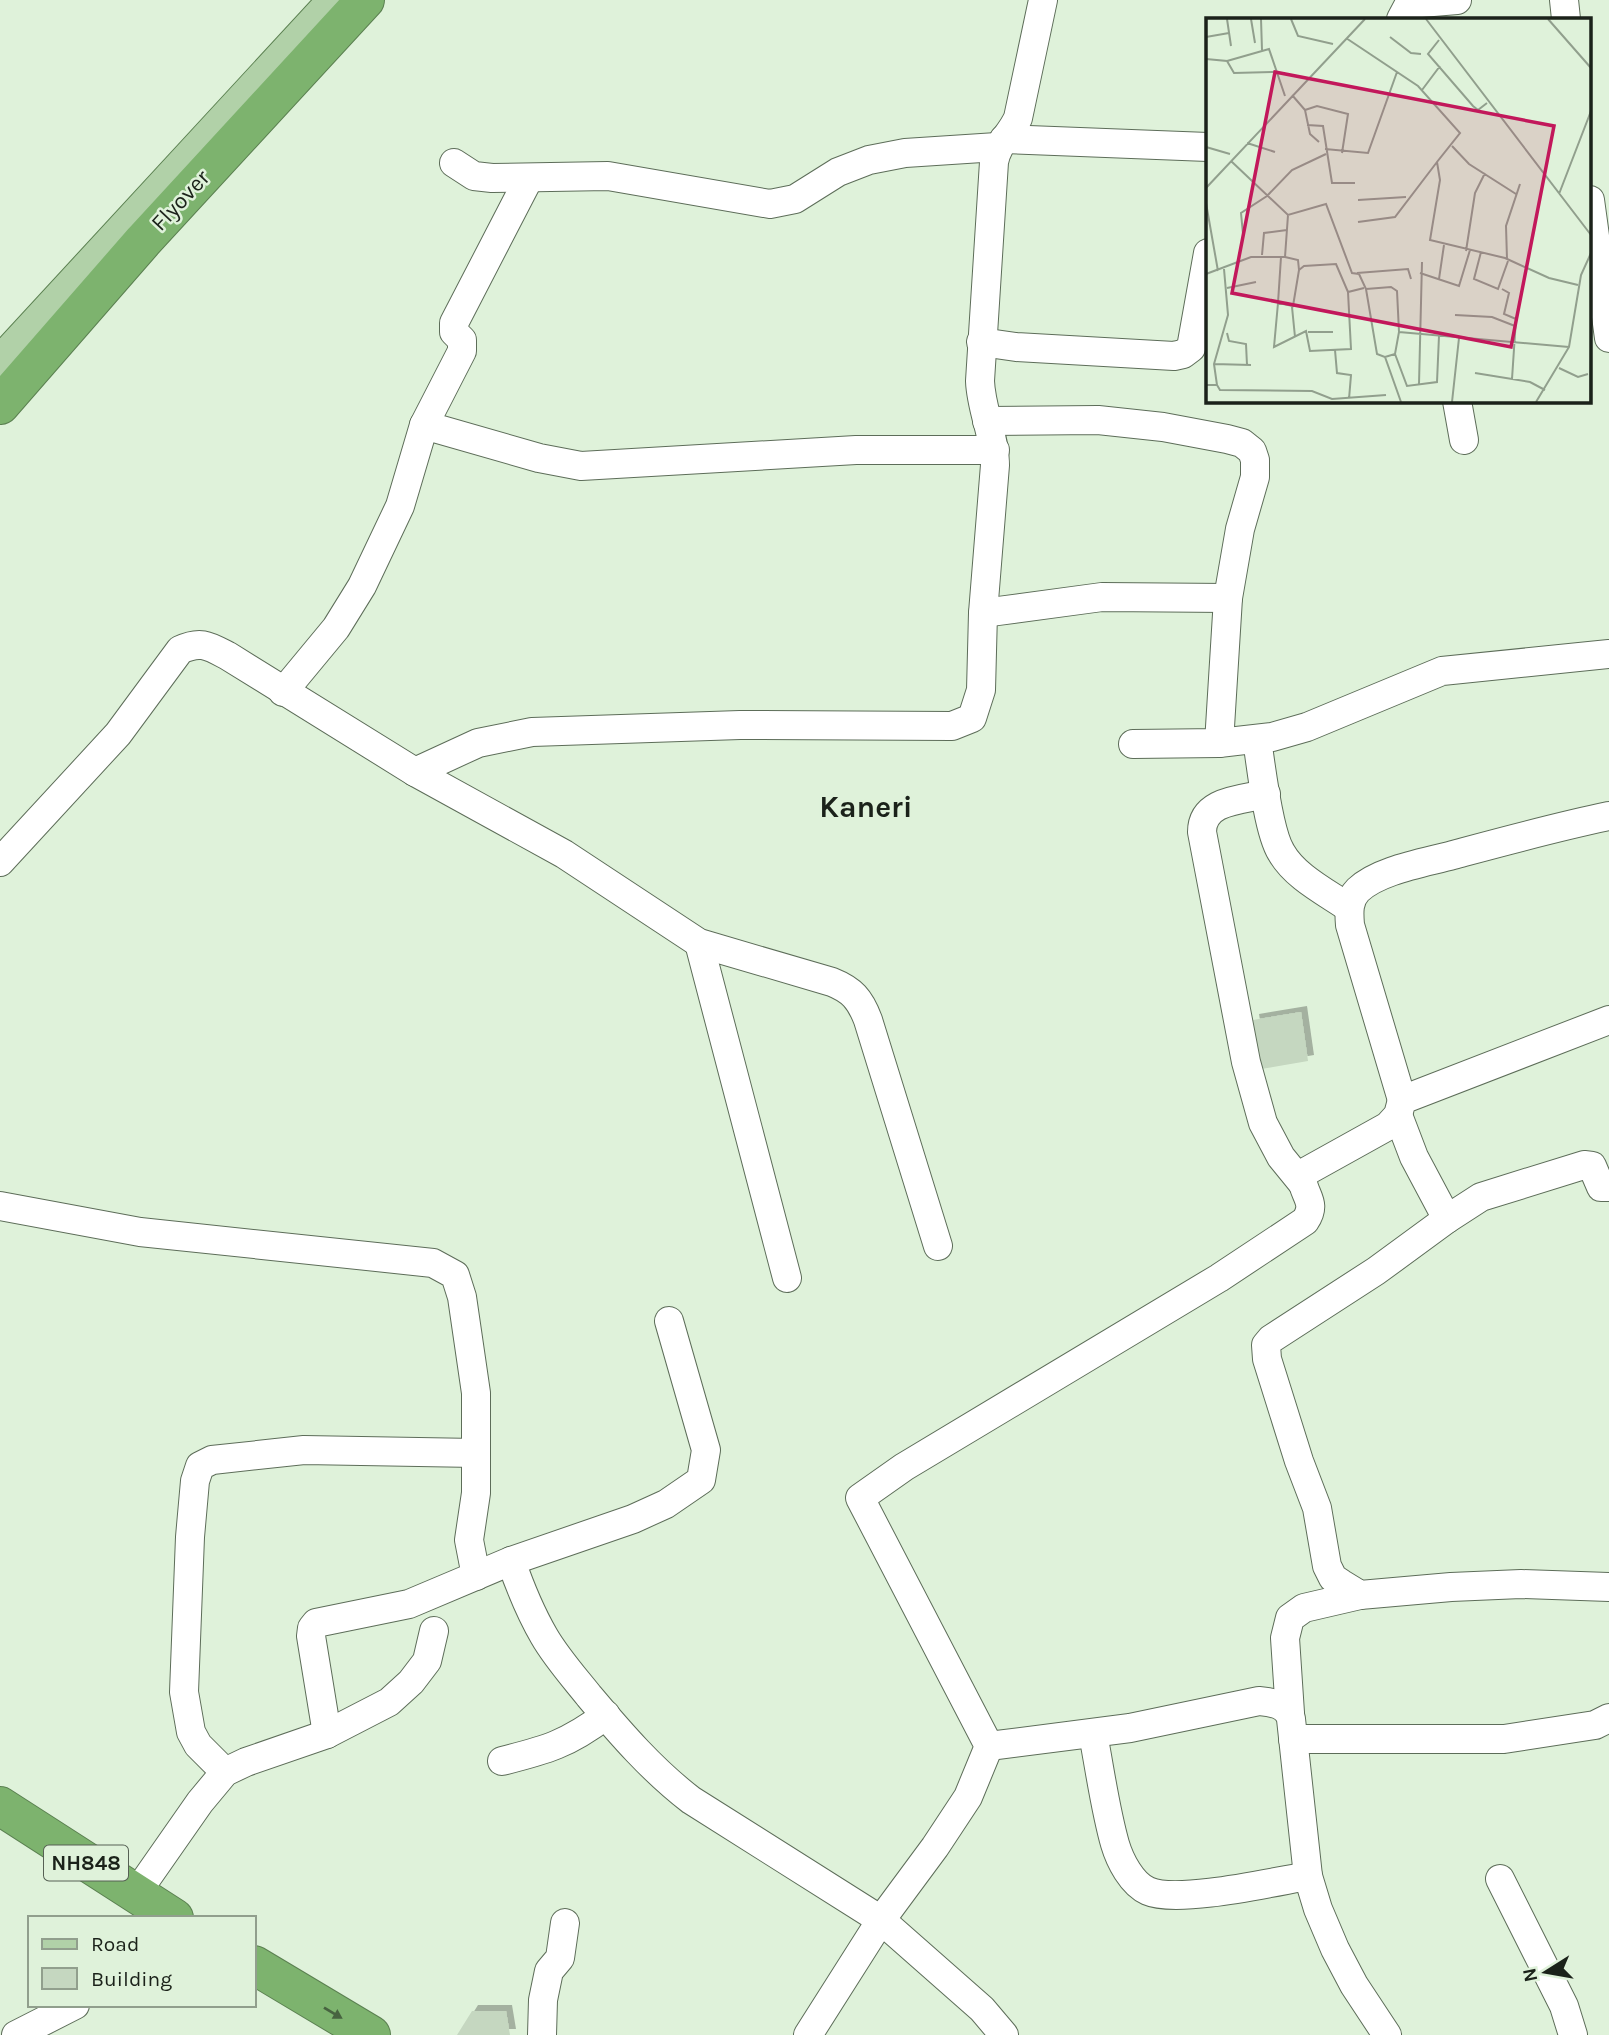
<svg xmlns="http://www.w3.org/2000/svg" width="1609" height="2035" font-family="Karla,sans-serif">
<defs>
<filter id="shadow"><feDropShadow dx="6" dy="-6" stdDeviation="0" flood-color="#0004"/></filter>
</defs>
<rect width="100%" height="100%" fill="#dff2da"/>
<g fill="#c5d7c0" filter="url(#shadow)">
<path d="M1301 1012 1308 1061 1261 1069 1253 1020Z"/>
<path d="M472 2011H506L510 2035H457Z"/>
</g>
<g fill="none" stroke-linecap="round" stroke-linejoin="round">
<g stroke="#5d6d59" stroke-width="30">
<g id="minor">
<path d="M1564 0 1566 19"/>
<path d="M1401 19 1409 4 1457 0"/>
<path d="M1004 139 1208 147"/>
<path d="M454 163 474 176 492 178 608 176 770 204 795 199 838 172 869 160 905 153 997 147"/>
<path d="M1590 200 1609 338"/>
<path d="M981 342 1016 347 1174 356 1183 354 1191 348 1208 253"/>
<path d="M1457 401 1464 440"/>
<path d="M987 421 1098 420 1163 427 1227 439 1242 443 1252 451 1255 460V477L1240 529 1228 598 1219 743"/>
<path d="M424 425 539 458 581 466 856 450H995"/>
<path d="M983 613 1102 597 1228 598"/>
<path d="M283 692 336 628 362 586 400 506 424 425 462 351V340L454 332V323L529 178"/>
<path d="M1257 739C1261 766 1268 831 1281 852 1295 877 1326 892 1349 908"/>
<path d="M1133 744 1219 743 1272 737 1307 727 1442 671 1609 654"/>
<path d="M415 772 564 854 699 943 832 982C852 990 860 999 868 1020L938 1246"/>
<path d="M1266 794C1241 800 1202 800 1202 832L1246 1062 1263 1123 1281 1157 1303 1184"/>
<path d="M0 862 118 734 180 650C201 640 209 646 228 656L415 772 478 743 532 732 740 725 952 726 972 718 981 690 983 613 995 465C995 436 981 410 980 381L994 162C998 142 1010 136 1018 118L1043 0"/>
<path d="M699 943 787 1278"/>
<path d="M1402 1100 1350 925C1349 913 1348 900 1358 890 1379 870 1424 863 1453 855 1505 841 1556 827 1609 816"/>
<path d="M1398 1115 1414 1157 1447 1219 1376 1271 1271 1339 1266 1345 1267 1359 1299 1461 1317 1508 1327 1566 1333 1578 1342 1584 1360 1595 1451 1587 1521 1584 1609 1587"/>
<path d="M0 1206 140 1232 433 1263 455 1275 462 1297 476 1393V1493L469 1540 476 1576"/>
<path d="M1447 1219 1481 1197 1584 1165 1592 1166 1601 1187H1609"/>
<path d="M511 1561C520 1587 530 1612 544 1636 556 1657 573 1676 589 1696 621 1734 652 1770 691 1800L881 1920 982 2009 1004 2035"/>
<path d="M1290 1713 1285 1638 1290 1618 1304 1608 1360 1595"/>
<path d="M327 1734 311 1636 312 1628 316 1623 409 1604 511 1561 633 1519 666 1504 701 1480 706 1450 669 1321"/>
<path d="M1093 1734C1100 1770 1105 1809 1115 1844 1120 1861 1132 1884 1148 1891 1177 1904 1273 1882 1308 1876"/>
<path d="M1293 1739H1504L1595 1725 1609 1718"/>
<path d="M989 1746 1130 1728 1259 1701C1271 1702 1288 1704 1291 1719L1308 1876 1318 1909 1335 1949 1354 1985 1387 2035"/>
<path d="M502 1761C546 1750 568 1744 606 1715"/>
<path d="M225 1772 198 1745 191 1732 184 1692 190 1537 195 1481 200 1466 212 1460 304 1450 476 1453"/>
<path d="M1500 1879 1564 2006 1573 2035"/>
<path d="M135 1895 200 1802 225 1772 246 1762 327 1734 389 1702 411 1682 427 1661 434 1631"/>
<path d="M16 2035 75 2005"/>
<path d="M542 2035 543 2000 549 1971 560 1958 565 1923"/>
<path d="M808 2035 881 1920 935 1847 968 1797 989 1746 860 1498 904 1467 1219 1278 1305 1221C1318 1202 1303 1196 1302 1177L1307 1171 1388 1126 1398 1115 1402 1100 1609 1020"/>
</g>
</g>
<g stroke="#5b8051" stroke-width="37">
<path id="major" d="M0 364 336 0"/>
</g>
<g stroke="#5b8051" stroke-width="40">
<g id="highway">
<path d="M0 405 143 241 365 0"/>
<path d="M0 1806 174 1918"/>
<path d="M254 1965 371 2035"/>
</g>
</g>
<use href="#minor" stroke="#fff" stroke-width="28"/>
<use href="#major" stroke="#b1d1a8" stroke-width="35"/>
<use href="#highway" stroke="#7db36e" stroke-width="38"/>
</g>
<defs><path id="oneway-solid" d="M-6-.8H1V-3.2L6.5 0L1 3.2V.8H-6Z" transform="scale(1.75)"/></defs>
<use fill="#476340" href="#oneway-solid" transform="translate(333 2013) rotate(31)"/>
<g text-anchor="middle" stroke-width="5" stroke-linejoin="round" paint-order="stroke">
<rect fill="#dff2da" stroke="#566054" stroke-width="2" x="44" y="1845.5" width="84" height="35" rx="5"/>
<g font-size="21" font-weight="bold" fill="#1b221a">
<text x="86" y="1870">NH848</text>
</g>
<g font-size="23" fill="#1b221a" stroke="#dff2da">
<text transform="translate(180 200) rotate(-47)" y="8">Flyover</text>
</g>
<g font-size="30" font-weight="bold" fill="#1b221a" stroke="#dff2da">
<text x="866" y="817">Kaneri</text>
</g>
</g>
<g transform="translate(1206 18)">
<rect width="385" height="385" fill="#dff2da"/>
<path fill="none" stroke="#919f8d" stroke-width="2" d="M21 1 25 28M45 1 49 25M55 1 56 32M85 1 92 18 127 26M220 1 385 217M342 1 385 50M0 19 23 15M184 19 205 35 215 36M140 20 212 68 254 115 231 144 234 162 224 222 299 240 343 260 372 267M233 22 222 36 267 88 272 92 281 85M0 41 21 43 28 55 68 54M21 43 63 31 79 78M216 72 234 48M86 77 99 92 104 116 113 124M99 92 111 88 142 96 136 135M101 107 117 108 126 165H149M41 125 69 134M246 128 263 146 310 176M0 129 24 136M119 131 162 135 191 54M25 143 82 197 120 186 146 255 153 256 160 271 171 336 179 339 195 384M0 170 159 1M353 176 385 93M152 182 200 179M0 185 12 253M152 204 189 199 231 144M37 216 35 195 61 178 86 152 120 136M260 233 269 175 279 155M275 234 268 261 292 271 302 243M56 237 58 215 81 212M75 239 72 285 87 288 93 252 98 248 130 246 142 274 158 270M79 239 92 242 93 252M301 241 300 208 314 166M151 255 202 251 205 261M214 255 253 268 264 232M0 256 45 239H79L82 197M233 261 238 227M21 270 50 264M160 271 185 269 191 273 193 314 189 336 179 339M296 271 303 275 298 296 310 301 306 361M72 285 68 329 100 313 104 333 145 331 142 274M86 289 89 319M249 297 286 299 309 308M102 314H127M193 314 363 329M21 315 23 323 40 326 41 347M129 332 131 355 145 357 143 381M189 336 201 368 231 364 233 318M8 346 45 347M353 350 372 359 382 356M269 355 324 364 339 372M213 366 216 244M0 367H11L8 346 22 297 18 251M11 367 14 372 106 373 126 381 180 377M246 384 253 320M330 384 363 329 375 257 385 235M384 384 385 331"/>
<path fill="#c2185b" fill-opacity="0.15" stroke="#c2185b" stroke-width="3.5" d="M69 54 348 108 305 329 26 275Z"/>
<rect width="385" height="385" fill="none" stroke="#1b221a" stroke-width="3.5"/>
</g>
<rect x="28" y="1916" width="228" height="91" fill="#dff2da" stroke="#919f8d" stroke-width="2"/>
<rect x="42" y="1939" width="35" height="10" fill="#b1d1a8" stroke="#919f8d" stroke-width="2"/>
<text x="91" y="1951" font-size="21" fill="#1b221a">Road</text>
<rect x="42" y="1968" width="35" height="21" fill="#c5d7c0" stroke="#919f8d" stroke-width="2"/>
<text x="91" y="1986" font-size="21" fill="#1b221a">Building</text>
<g transform="translate(1546 1972) rotate(259)" stroke="#dff2da" stroke-width="5" paint-order="stroke">
<path d="M0-5L12 26L0 18L-12 26Z" fill="#1b221a"/>
<text y="-10" font-size="19" font-weight="bold" text-anchor="middle" fill="#1b221a">N</text>
</g>
</svg>
